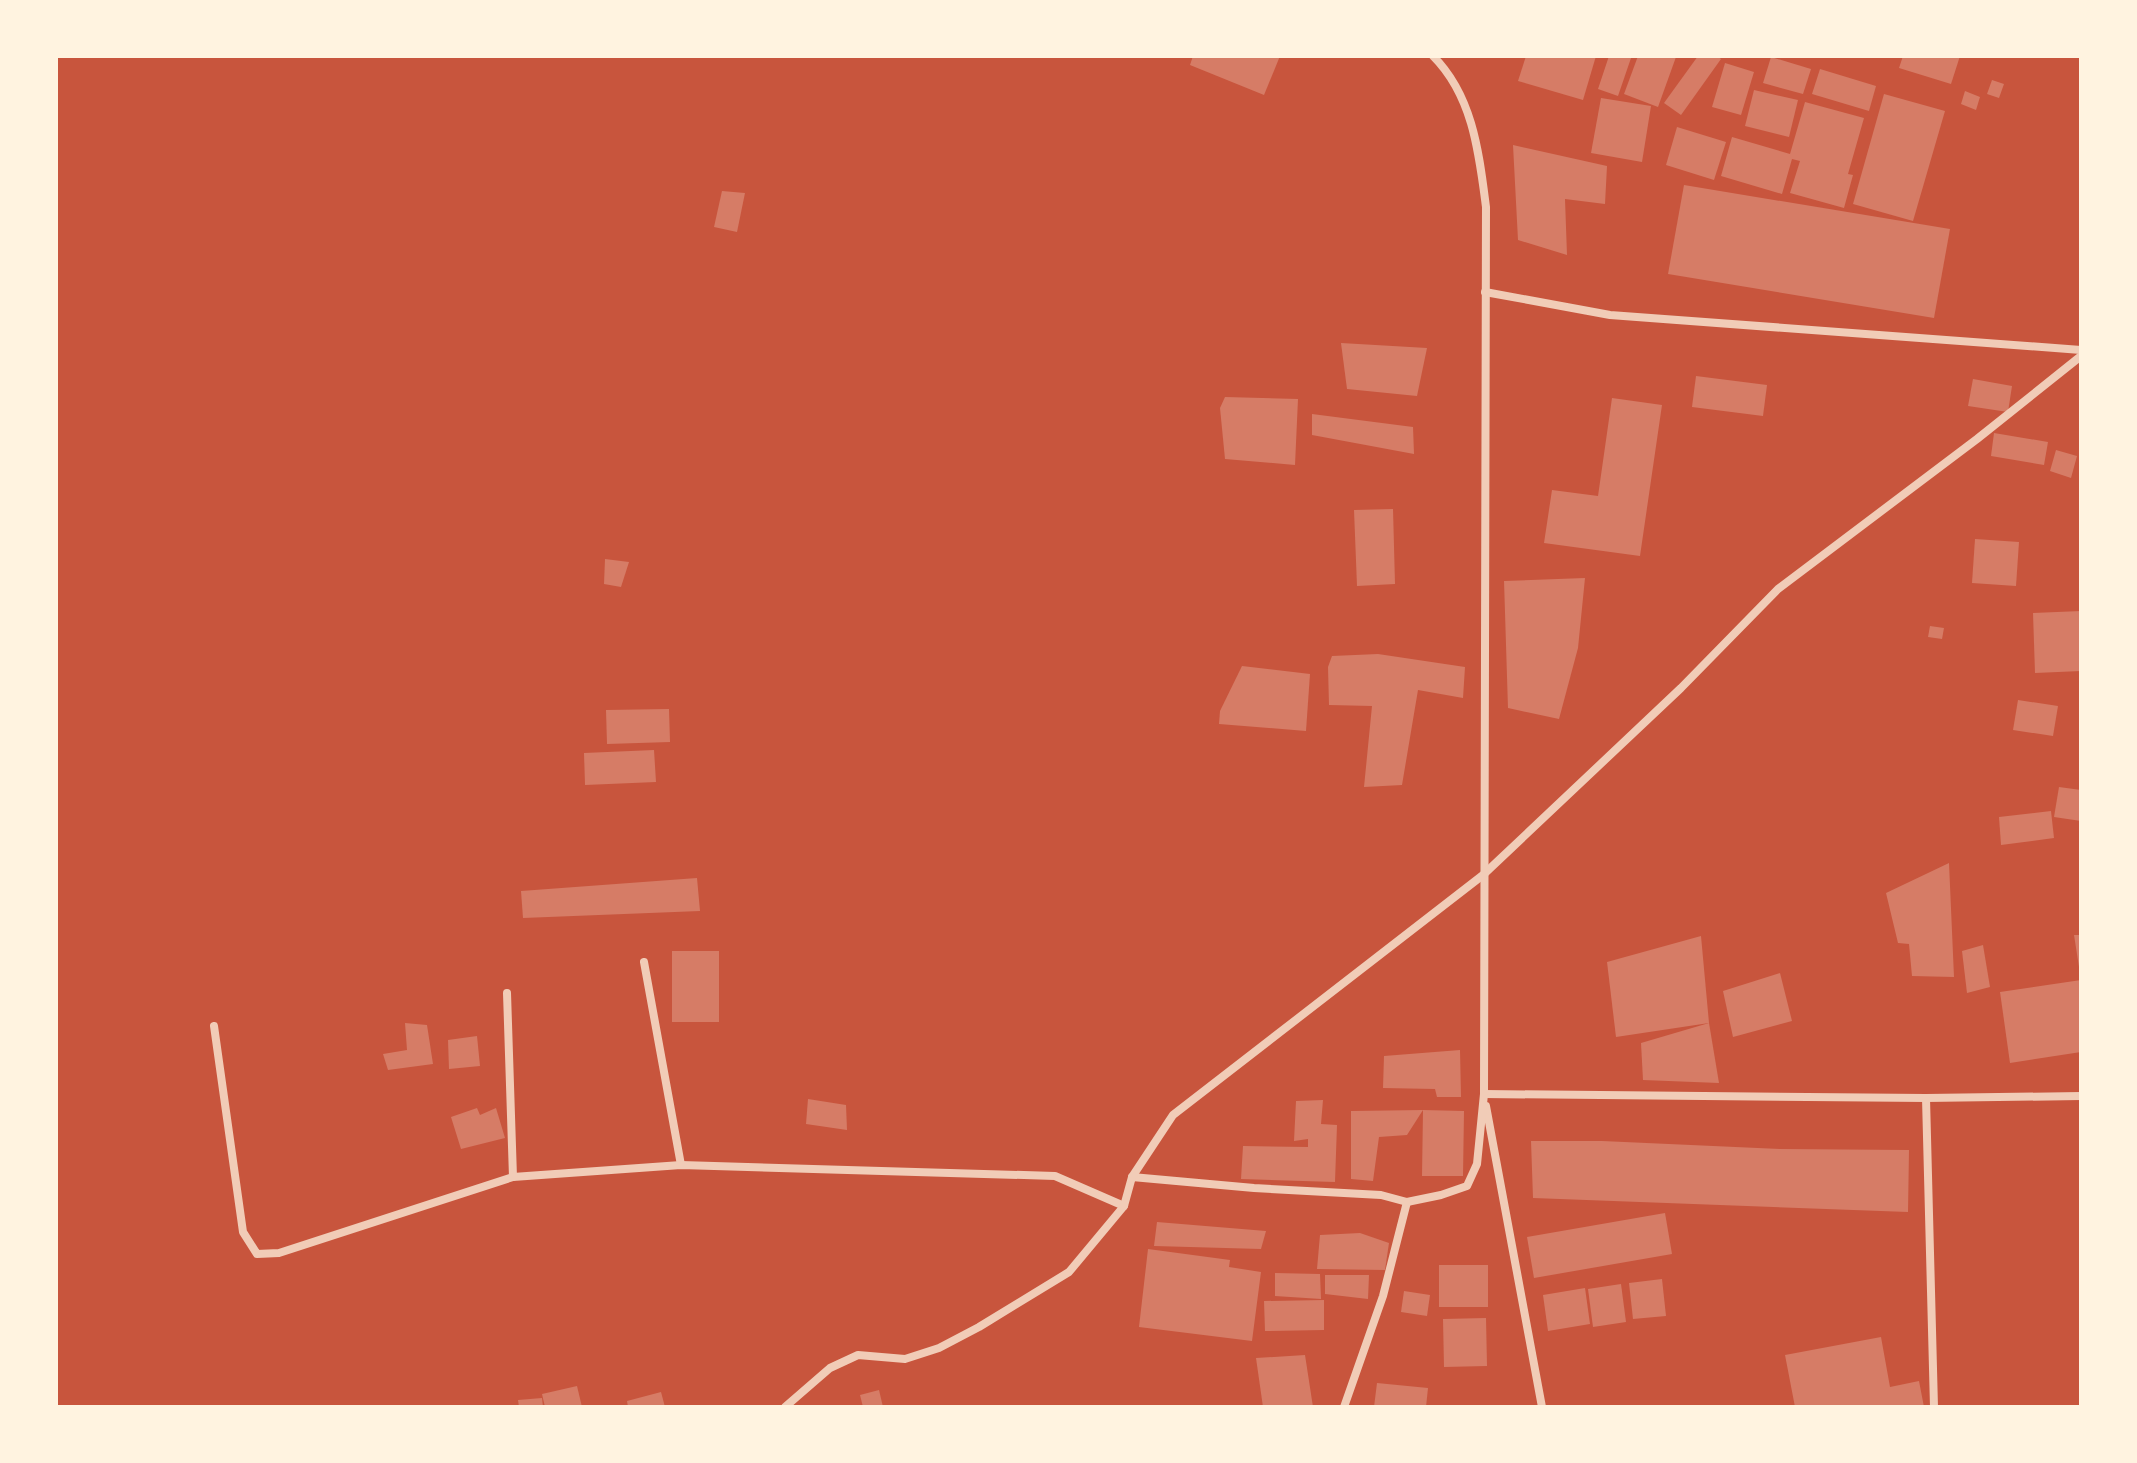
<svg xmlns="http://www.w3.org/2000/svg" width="2137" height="1463" font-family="'Exo 2',sans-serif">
<rect width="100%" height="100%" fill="#c8553d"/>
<g fill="#d67c66">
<path d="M1193 56H1280L1264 95 1190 65Z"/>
<path d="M1526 56H1596L1583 100 1518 81Z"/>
<path d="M1609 56 1631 58 1618 96 1598 89Z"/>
<path d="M1638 56 1676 57 1658 107 1624 94Z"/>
<path d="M1698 56H1717L1721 59 1681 115 1664 103Z"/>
<path d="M1903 56H1960L1951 84 1899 68Z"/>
<path d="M1771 57 1811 69 1803 94 1763 83Z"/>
<path d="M1725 63 1754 72 1741 115 1712 107Z"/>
<path d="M1820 69 1876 86 1869 111 1812 94Z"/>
<path d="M1992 80 2004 84 1999 98 1987 94Z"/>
<path d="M1754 90 1798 100 1789 137 1745 126Z"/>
<path d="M1965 91 1980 97 1976 110 1961 104Z"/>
<path d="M1884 94 1945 111 1913 221 1853 204Z"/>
<path d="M1601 98 1651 106 1642 162 1591 153Z"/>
<path d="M1805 102 1864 118 1848 174 1853 175 1844 208 1790 193 1800 161 1792 159 1782 194 1721 176 1732 137 1790 154Z"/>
<path d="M1677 127 1726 142 1714 180 1666 165Z"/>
<path d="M1513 145 1607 166 1605 204 1565 199 1567 255 1518 240Z"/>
<path d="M1684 185 1950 229 1934 318 1668 274Z"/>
<path d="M722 191 745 193 737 232 714 227Z"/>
<path d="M1341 343 1427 348 1417 396 1347 389Z"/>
<path d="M1696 376 1767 385 1763 416 1692 407Z"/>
<path d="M1973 379 2012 386 2008 412 1968 406Z"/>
<path d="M1225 397 1298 399 1295 465 1225 459 1220 408Z"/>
<path d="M1612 398 1662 405 1640 556 1544 543 1552 490 1598 496Z"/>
<path d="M1312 414 1413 427 1414 454 1312 435Z"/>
<path d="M1994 433 2048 442 2044 465 1991 456Z"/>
<path d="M2056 450 2077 456 2071 478 2050 471Z"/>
<path d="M1393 509 1395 584 1357 586 1354 510Z"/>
<path d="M1975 539 2019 542 2016 586 1972 583Z"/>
<path d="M605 559 629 562 621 587 604 584Z"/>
<path d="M1585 578 1578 648 1559 719 1508 708 1504 581Z"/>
<path d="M2081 611V671L2035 673 2033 613Z"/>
<path d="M1930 626 1944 628 1942 639 1928 637Z"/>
<path d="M1378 654 1465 667 1463 698 1418 690 1402 785 1364 787 1372 706 1329 705 1328 667 1332 656Z"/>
<path d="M1242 666 1310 674 1306 731 1219 724 1220 711Z"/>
<path d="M2018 700 2058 706 2053 736 2013 730Z"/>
<path d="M669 709 670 742 607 744 606 710Z"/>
<path d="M654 750 656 782 585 785 584 753Z"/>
<path d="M2059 787 2081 790V821L2054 817Z"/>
<path d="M2051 811 2054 838 2001 845 1999 817Z"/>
<path d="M1949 863 1954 977 1912 976 1909 944 1898 943 1886 893Z"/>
<path d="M697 878 700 911 523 918 521 891Z"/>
<path d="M2074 935H2081V967H2079Z"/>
<path d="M1701 936 1709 1023 1616 1037 1607 962Z"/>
<path d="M1983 945 1990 987 1967 993 1962 951Z"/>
<rect x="672" y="951" width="47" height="71"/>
<path d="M1780 973 1792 1021 1733 1037 1723 991Z"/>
<path d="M2081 980V1052L2010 1063 2000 992Z"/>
<path d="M405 1023 427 1025 433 1064 388 1070 383 1054 407 1050Z"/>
<path d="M1709 1023 1719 1083 1643 1080 1641 1043Z"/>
<path d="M477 1036 480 1066 449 1069 448 1040Z"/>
<path d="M1460 1050 1461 1097H1437L1435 1089 1383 1088 1384 1056Z"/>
<path d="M808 1099 846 1105 847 1130 806 1124Z"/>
<path d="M1323 1100 1321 1124 1337 1125 1335 1182 1241 1179 1243 1146 1308 1147V1139L1294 1141 1296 1101Z"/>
<path d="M477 1108 480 1115 496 1108 505 1138 461 1149 451 1117Z"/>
<path d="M1423 1110 1464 1111 1463 1176H1422L1423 1110 1407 1135 1379 1137 1373 1181 1351 1179V1111Z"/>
<path d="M1531 1141H1602L1780 1149 1909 1150 1908 1212 1533 1198Z"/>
<path d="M1665 1213 1672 1254 1534 1278 1527 1237Z"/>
<path d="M1157 1222 1266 1231 1261 1249 1154 1246Z"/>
<path d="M1360 1233 1389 1243 1385 1270 1317 1269 1320 1235Z"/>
<path d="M1148 1249 1230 1260 1229 1267 1261 1272 1252 1341 1139 1327Z"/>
<rect x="1439" y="1265" width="49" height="42"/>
<path d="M1275 1273 1320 1274 1321 1299 1275 1296Z"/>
<path d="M1325 1275H1369L1368 1299 1325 1294Z"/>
<path d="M1662 1279 1666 1316 1633 1319 1629 1283Z"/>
<path d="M1621 1284 1626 1322 1593 1327 1588 1289Z"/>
<path d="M1585 1288 1590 1324 1548 1331 1543 1295Z"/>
<path d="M1404 1291 1430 1295 1427 1316 1401 1312Z"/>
<path d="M1324 1300V1330L1265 1331 1264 1301Z"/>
<path d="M1486 1318 1487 1366 1444 1367 1443 1319Z"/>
<path d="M1881 1337 1890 1387 1919 1381 1924 1407H1795L1785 1355Z"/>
<path d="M1305 1355 1313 1407H1263L1256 1358Z"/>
<path d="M1377 1383 1428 1388 1426 1407H1374Z"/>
<path d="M577 1386 582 1407H545L542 1394Z"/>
<path d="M879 1390 883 1407H863L860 1395Z"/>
<path d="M661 1392 665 1407H628L627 1401Z"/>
<path d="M542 1398 543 1407H519L518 1400Z"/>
</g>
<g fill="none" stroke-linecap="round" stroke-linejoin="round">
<g stroke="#f1ccb7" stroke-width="8">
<path d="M1485 292 1610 315 2081 350"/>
<path d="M644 962 681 1165"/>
<path d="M507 993 513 1177"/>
<path d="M214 1026 243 1232 257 1254 279 1253 513 1177 681 1165 1055 1176 1124 1206"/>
<path d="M1484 1094 1926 1098 2081 1096"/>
<path d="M1926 1098 1934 1407"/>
<path d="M1486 1106 1542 1407"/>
<path d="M1132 1177 1254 1188 1381 1195 1407 1202 1441 1195 1467 1186 1477 1164 1484 1094 1486 207C1479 153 1473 96 1433 56"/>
<path d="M785 1407 830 1368 858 1355 905 1359 939 1348 979 1327 1069 1272 1124 1206 1132 1177 1173 1115 1483 875 1681 688 1778 589 1977 439 2081 356"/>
<path d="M1344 1407 1383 1296 1407 1202"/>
</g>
</g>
<rect width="2137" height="1463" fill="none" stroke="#fff3e0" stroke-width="116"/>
</svg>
